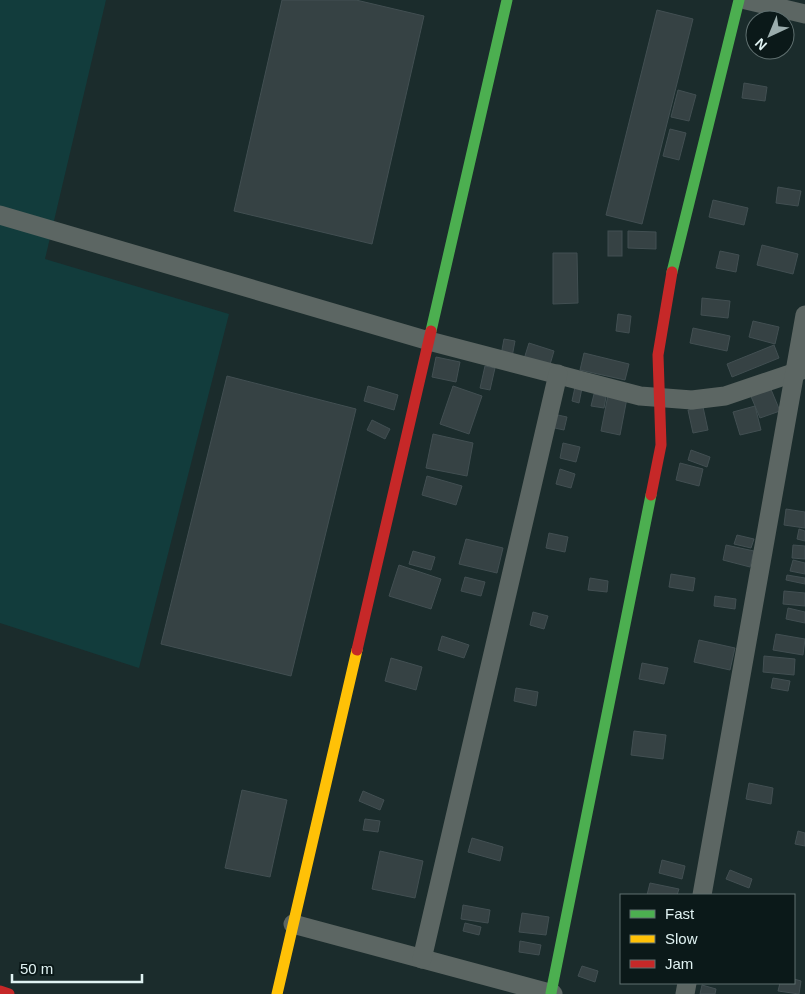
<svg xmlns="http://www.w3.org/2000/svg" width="805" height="994" font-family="Helvetica,sans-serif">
<rect width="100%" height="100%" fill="#1b2c2c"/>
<path fill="#123c3c" d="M0 0H106L45 259 229 314 139 668 0 623Z"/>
<g fill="#364244" stroke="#424f52">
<path d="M282 0H356L424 16 372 244 234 211Z"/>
<path d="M657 10 693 19 642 224 606 215Z"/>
<path d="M744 83 767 87 765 101 742 98Z"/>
<path d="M678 90 696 95 689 121 671 117Z"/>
<path d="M670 129 686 133 679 160 663 156Z"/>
<path d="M778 187 801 191 798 206 776 203Z"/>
<path d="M713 200 748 208 744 225 709 217Z"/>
<rect x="608" y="231" width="14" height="25"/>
<path d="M628 231 656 232V249L628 248Z"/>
<path d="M762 245 798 254 793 274 757 265Z"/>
<path d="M720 251 739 255 736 272 716 268Z"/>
<path d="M553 253H577L578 303 553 304Z"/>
<path d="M702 298 730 301 728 318 701 315Z"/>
<path d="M618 314 631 316 629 333 616 331Z"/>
<path d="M753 321 779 327 775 344 749 337Z"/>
<path d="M693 328 730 336 727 351 690 343Z"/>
<path d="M504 339 515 341 512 357 501 355Z"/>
<path d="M529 343 554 351 549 368 524 359Z"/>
<path d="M774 345 779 358 732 377 727 364Z"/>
<path d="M584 353 629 364 625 380 580 370Z"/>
<path d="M436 357 460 362 456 382 432 377Z"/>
<path d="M485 366 495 368 490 390 480 388Z"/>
<path d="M227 376 356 409 291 676 161 644Z"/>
<path d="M368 386 398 395 394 410 364 401Z"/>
<path d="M453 386 482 396 469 434 440 424Z"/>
<path d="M575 387 582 388 579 403 572 401Z"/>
<path d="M770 387 780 411 760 418 750 394Z"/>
<path d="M594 394 606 397 604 408 591 406Z"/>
<path d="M608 395 627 398 620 435 601 431Z"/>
<path d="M755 406 761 430 740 435 733 412Z"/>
<path d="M703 407 708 430 693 433 688 410Z"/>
<path d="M553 414 567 417 564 430 550 427Z"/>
<path d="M372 420 390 429 385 439 367 430Z"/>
<path d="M433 434 473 443 467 476 426 468Z"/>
<path d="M563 443 580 447 576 462 560 458Z"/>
<path d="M691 450 710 457 707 467 688 460Z"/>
<path d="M680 463 703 469 699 486 676 480Z"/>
<path d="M560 469 575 474 571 488 556 484Z"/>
<path d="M427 476 462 486 456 505 422 495Z"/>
<path d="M786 509 805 512V528L784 525Z"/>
<path d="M799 529 805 531V541L797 539Z"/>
<path d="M549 533 568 537 565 552 546 548Z"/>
<path d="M737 535 754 539 751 548 734 544Z"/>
<path d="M466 539 503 548 497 573 459 564Z"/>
<path d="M726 545 754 551 750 567 723 560Z"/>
<path d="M793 545 805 546V559L792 558Z"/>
<path d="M413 551 435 557 431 570 409 564Z"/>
<path d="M793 560 805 563V574L790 571Z"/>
<path d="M399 565 441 579 431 609 389 596Z"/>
<path d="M671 574 695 578 693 591 669 587Z"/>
<path d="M787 575 805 578V584L786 580Z"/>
<path d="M465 577 485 582 481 596 461 591Z"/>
<path d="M590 578 608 581 607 592 588 590Z"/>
<path d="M784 591 805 593V606L783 604Z"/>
<path d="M715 596 736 599 735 609 714 606Z"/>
<path d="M788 608 805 612V623L786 619Z"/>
<path d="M533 612 548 616 544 629 530 625Z"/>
<path d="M776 634 805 639 803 655 773 650Z"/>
<path d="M442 636 469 645 464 658 438 650Z"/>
<path d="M699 640 735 648 730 670 694 662Z"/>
<path d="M764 656 795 659 794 675 763 672Z"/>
<path d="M391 658 422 667 416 690 385 681Z"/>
<path d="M642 663 668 668 664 684 639 679Z"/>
<path d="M773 678 790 681 788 691 771 688Z"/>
<path d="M516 688 538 692 536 706 514 701Z"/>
<path d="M634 731 666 735 663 759 631 755Z"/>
<path d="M749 783 773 788 771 804 746 799Z"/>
<path d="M242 790 287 800 270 877 225 868Z"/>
<path d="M363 791 384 800 380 810 359 801Z"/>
<path d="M365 819 380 821 378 832 363 830Z"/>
<path d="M798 831 805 833V846L795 844Z"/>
<path d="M472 838 503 847 500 861 468 852Z"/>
<path d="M380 851 423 861 415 898 372 889Z"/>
<path d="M662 860 685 866 682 879 659 873Z"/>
<path d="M730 870 752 879 749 888 726 879Z"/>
<path d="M650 883 679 889 677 895H647Z"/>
<path d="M463 905 490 910 488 923 461 919Z"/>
<path d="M522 913 549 917 546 935 519 932Z"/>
<path d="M465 923 481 927 479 935 463 931Z"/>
<path d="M520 941 541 945 539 955 519 952Z"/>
<path d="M582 966 598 971 595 982 578 976Z"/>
<path d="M794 979 801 981 799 994 778 991 780 983H794Z"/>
<path d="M702 985 716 989 715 994H700Z"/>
</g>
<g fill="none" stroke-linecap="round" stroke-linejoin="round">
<g stroke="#5c6663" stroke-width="19">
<path d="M746 0 805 14"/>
<path d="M0 215 429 341 640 396 692 400 725 396 805 369"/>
<path d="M702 895 805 315"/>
<path d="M293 924 553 994"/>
<path d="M422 959 558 374"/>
<path d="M685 994 687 983"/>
</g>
<g stroke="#4caf50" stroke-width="11">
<path d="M672 272 739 0"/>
<path d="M431 331 507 0"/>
<path d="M551 993 651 495"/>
</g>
<path stroke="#ffc107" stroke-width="11" d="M277 994 357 650"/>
<g stroke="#c62828" stroke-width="11">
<path d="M651 495 661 445 658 355 672 272"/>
<path d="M357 650 431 331"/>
<path d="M0 991 9 994"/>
</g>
</g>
<rect x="620" y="894" width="175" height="90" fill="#0b1919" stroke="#607070"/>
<rect x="630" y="910" width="25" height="8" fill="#4caf50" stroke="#607070"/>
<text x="665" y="919" font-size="15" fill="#e0f2f2">Fast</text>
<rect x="630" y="935" width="25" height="8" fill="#ffc107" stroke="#607070"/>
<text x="665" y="944" font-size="15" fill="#e0f2f2">Slow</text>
<rect x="630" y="960" width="25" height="8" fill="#c62828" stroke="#607070"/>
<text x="665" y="969" font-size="15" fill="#e0f2f2">Jam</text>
<g transform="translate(770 35) rotate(224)"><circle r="24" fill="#0b1919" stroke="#607070"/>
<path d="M0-4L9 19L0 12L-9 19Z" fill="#9badad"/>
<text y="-8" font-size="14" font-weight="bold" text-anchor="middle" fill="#e0f2f2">N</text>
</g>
<path d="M12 974v8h130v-8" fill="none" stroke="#e0f2f2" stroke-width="2.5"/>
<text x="20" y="974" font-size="15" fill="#e0f2f2" stroke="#0b1919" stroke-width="4" paint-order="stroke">50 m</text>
</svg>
